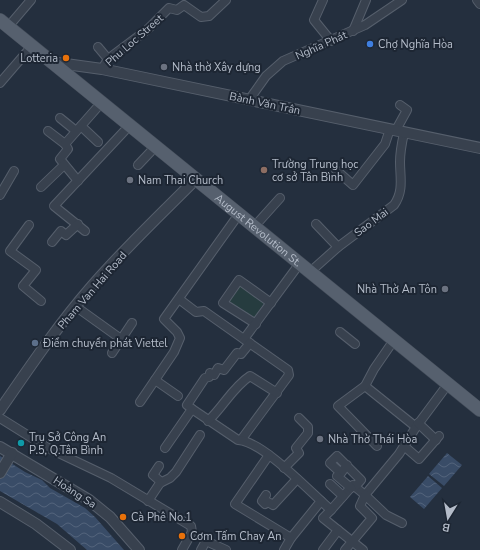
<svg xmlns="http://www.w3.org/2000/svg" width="480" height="550" font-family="'Nunito Sans',sans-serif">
<defs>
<pattern id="water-waves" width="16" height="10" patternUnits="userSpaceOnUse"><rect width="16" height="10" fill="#394c67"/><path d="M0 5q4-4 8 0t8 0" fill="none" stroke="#53647b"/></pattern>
</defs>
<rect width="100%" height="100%" fill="#242f3e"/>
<path fill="#263c3f" d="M242 280 267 298 253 320 227 302Z"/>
<g fill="url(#water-waves)">
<path d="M447 453 462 465 444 486 429 474Z"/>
<path d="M0 456 25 472 42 480 50 488 85 508 95 517 124 550H87L57 524 0 491Z"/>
<path d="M428 476 442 488 424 509 410 497Z"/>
</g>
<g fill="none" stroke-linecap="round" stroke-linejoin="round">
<g stroke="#565f6c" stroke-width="10">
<g id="minor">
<path d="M323 0 314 20 331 41"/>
<path d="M477 0 480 4"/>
<path d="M8 27 31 0"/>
<path d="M353 31 366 0"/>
<path d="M98 47 108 59"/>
<path d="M102 69 108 59 148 29 169 8 177 10 184 5 201 17 209 16 226 0"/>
<path d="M0 83 31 47"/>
<path d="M249 100 266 76 283 61 365 25 402 0"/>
<path d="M60 118 76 131"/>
<path d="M81 126 98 142"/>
<path d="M396 130 407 110 400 105"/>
<path d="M48 131 65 144"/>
<path d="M138 165 156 146"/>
<path d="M336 170 353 185 385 144 390 129"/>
<path d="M78 181 60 159 68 149 65 144 102 102"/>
<path d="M41 187 64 165"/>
<path d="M0 195 14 171"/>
<path d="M316 224 338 247"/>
<path d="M29 225 10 251 36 270 23 286 41 301"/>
<path d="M254 227 280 198"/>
<path d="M85 231 54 206 130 125"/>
<path d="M52 242 61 231 66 235 78 224"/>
<path d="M310 272 338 247 394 205C404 191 400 177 400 162 400 152 402 142 404 133"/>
<path d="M179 299 196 312 204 311 288 370 289 375 241 440"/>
<path d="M75 306 121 339"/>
<path d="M256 324 223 303 239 280 271 303"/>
<path d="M340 332 355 344"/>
<path d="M244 339 300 263"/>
<path d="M112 353 132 323"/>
<path d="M155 380 178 396"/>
<path d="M365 386 416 427"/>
<path d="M140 402 174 352 180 338 177 332 164 319 239 214"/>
<path d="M192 409 238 440C263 441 311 493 331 510L353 485 365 495 399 454 416 427 448 384"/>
<path d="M0 418 48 448 111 478 191 526 192 532 182 550"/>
<path d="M208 421C223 407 233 387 250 376L277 393"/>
<path d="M418 423 436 440"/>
<path d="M377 446 338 406 365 386 374 369 394 340"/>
<path d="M404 446 419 459 439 436"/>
<path d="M165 448 192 409 187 405 205 378 209 377 210 373 214 375 218 368 224 370 237 353 241 354 250 343"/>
<path d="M269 455 235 504 291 538"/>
<path d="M347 465 341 473 330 463 337 456 361 480 355 487"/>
<path d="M159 466 153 475 160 481V483"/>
<path d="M284 468 299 453 296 448 308 433V427L299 418"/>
<path d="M337 476 351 488"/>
<path d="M330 484 343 496"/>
<path d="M266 495 262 501 265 504 268 502 273 505 297 479"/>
<path d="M148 501 160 483 170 478 176 472 200 435"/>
<path d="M331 510 323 518 363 550"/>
<path d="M201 550 206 541 226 550"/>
<path d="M284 550 291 538 321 501"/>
<path d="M323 550 338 530"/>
<path d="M345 550 372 518 360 506 365 495 386 515 402 523"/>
</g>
</g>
<g stroke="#565f6c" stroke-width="12">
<g id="tertiary">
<path d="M51 62 102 69 480 148"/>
<path d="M0 410C29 368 58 325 92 286 125 248 161 214 196 179"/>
<path d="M0 447 89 500 110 517 139 550"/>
<path d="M0 473 12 453"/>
<path d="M0 502 36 524 70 550"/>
</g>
</g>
<g stroke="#414a57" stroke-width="14">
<g id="primary">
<path id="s1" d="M0 20 480 410"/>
</g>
</g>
<use href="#minor" stroke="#38414e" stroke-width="8"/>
<use href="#tertiary" stroke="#38414e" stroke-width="10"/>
<use href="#primary" stroke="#56606e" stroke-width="13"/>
</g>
<circle fill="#3f7fe0" stroke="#1d2633" stroke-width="1.5" cx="370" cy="44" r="4"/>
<g fill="#e8710a" stroke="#1d2633" stroke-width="1.5">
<circle cx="66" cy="58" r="4"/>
<circle cx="123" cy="517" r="4"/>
<circle cx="182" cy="536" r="4"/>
</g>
<g fill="#6b7280" stroke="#1d2633" stroke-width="1.5">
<circle cx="164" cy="67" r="4"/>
<circle cx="130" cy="180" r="4"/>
<circle cx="445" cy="289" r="4"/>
<circle cx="320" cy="439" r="4"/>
</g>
<circle fill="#8d6e63" stroke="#1d2633" stroke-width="1.5" cx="264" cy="170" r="4"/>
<circle fill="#5c6f8a" stroke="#1d2633" stroke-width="1.5" cx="35" cy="343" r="4"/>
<circle fill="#0f9aa8" stroke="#1d2633" stroke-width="1.5" cx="21" cy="443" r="4"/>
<g text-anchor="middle" stroke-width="4" stroke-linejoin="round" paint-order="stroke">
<g font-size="11" fill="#b4bcc9" stroke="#1d2633">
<text transform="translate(134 40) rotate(-41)" y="4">Phu Loc Street</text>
<text transform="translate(321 45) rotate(-24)" y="4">Nghĩa Phát</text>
<text transform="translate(265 103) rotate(12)" y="4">Bành Văn Trân</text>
<text transform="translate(371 222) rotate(-37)" y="4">Sao Mai</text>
<text dy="4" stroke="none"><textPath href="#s1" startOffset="333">August Revolution St.</textPath></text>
<text transform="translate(92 290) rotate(-49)" y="4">Pham Van Hai Road</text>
<text transform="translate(75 492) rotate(33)" y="4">Hoàng Sa</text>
</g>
<g font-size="11" fill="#b4bcc9" stroke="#1d2633" text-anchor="start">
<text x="378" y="48">Chợ Nghĩa Hòa</text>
<text x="58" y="62" text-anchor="end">Lotteria</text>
<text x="172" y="71">Nhà thờ Xây dựng</text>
<text x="272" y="168">Trường Trung học<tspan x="272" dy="13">cơ sở Tân Bình</tspan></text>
<text x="138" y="184">Nam Thai Church</text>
<text x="437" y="293" text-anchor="end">Nhà Thờ An Tôn</text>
<text x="43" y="347">Điểm chuyển phát Viettel</text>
<text x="29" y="441">Trụ Sở Công An<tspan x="29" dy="13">P.5, Q.Tân Bình</tspan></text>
<text x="328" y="443">Nhà Thờ Thái Hòa</text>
<text x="131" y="521">Cà Phê No.1</text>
<text x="190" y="540">Cơm Tấm Chay An</text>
</g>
</g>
<g transform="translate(448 518) rotate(191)" stroke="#1d2633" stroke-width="3" paint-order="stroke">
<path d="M0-3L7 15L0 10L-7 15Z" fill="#b4bcc9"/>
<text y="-6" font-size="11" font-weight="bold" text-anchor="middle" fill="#b4bcc9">B</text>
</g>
</svg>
